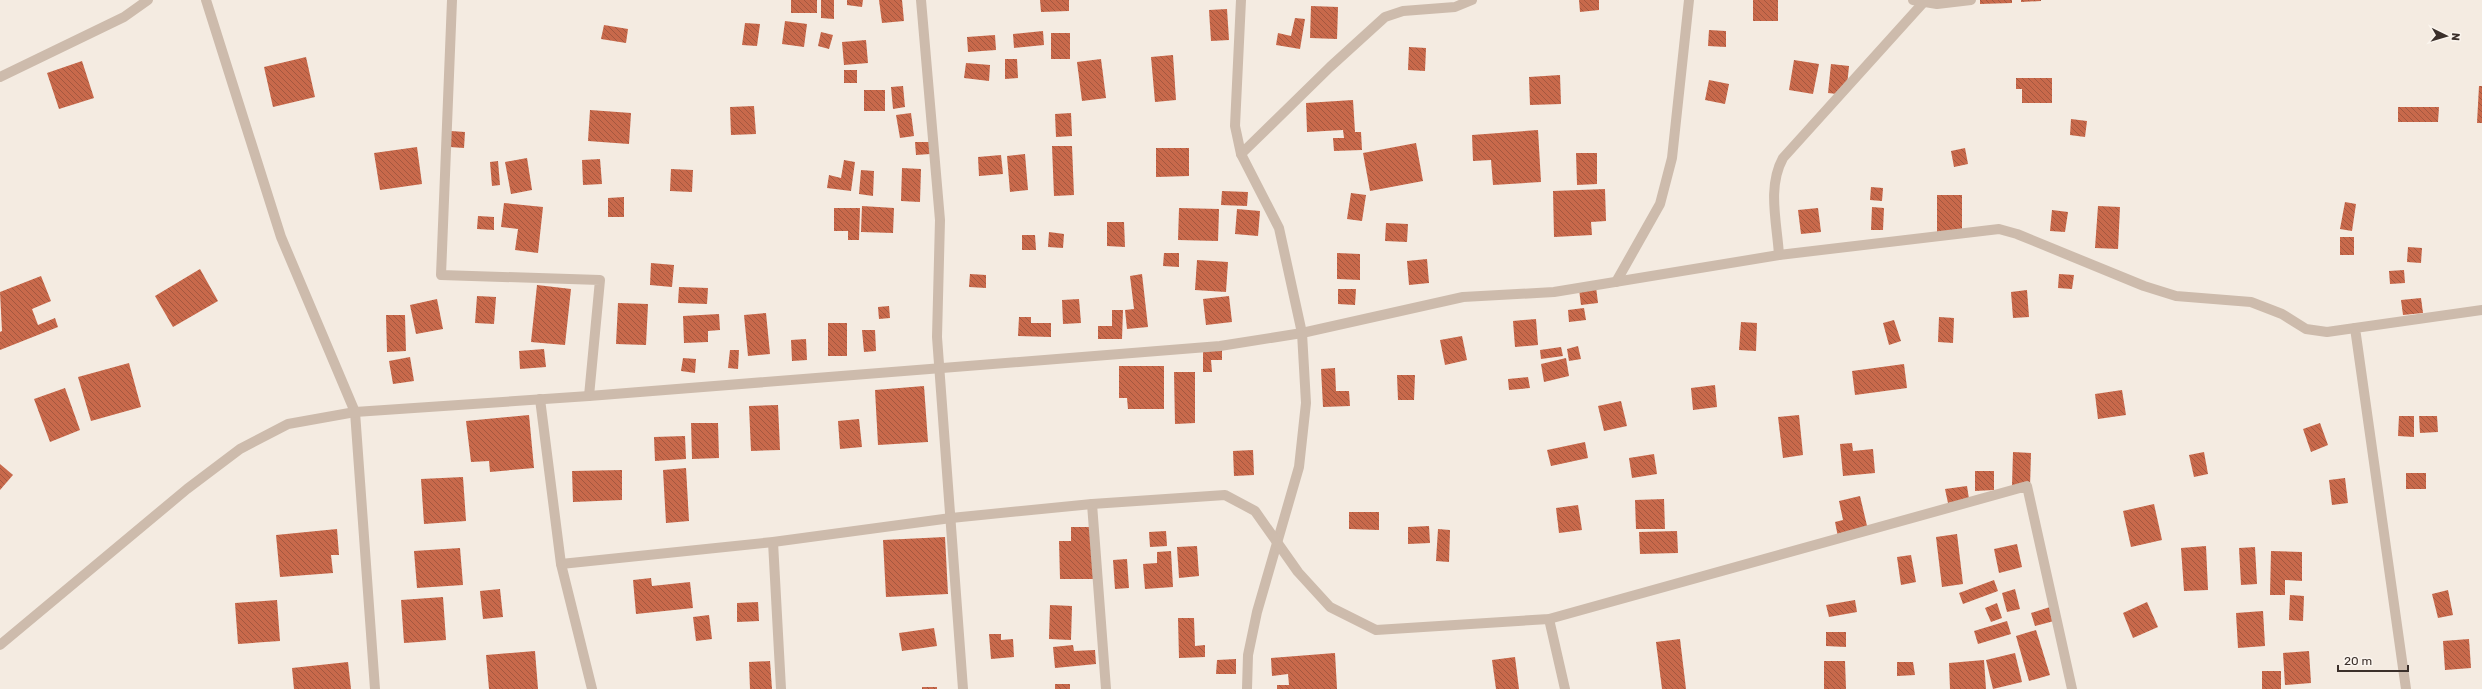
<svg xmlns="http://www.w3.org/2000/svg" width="2482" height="689" font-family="Rubik,sans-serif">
<defs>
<pattern id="building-back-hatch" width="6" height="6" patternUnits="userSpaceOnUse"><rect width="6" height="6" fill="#c8694b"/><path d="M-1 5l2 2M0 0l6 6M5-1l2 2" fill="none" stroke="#a4573f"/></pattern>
</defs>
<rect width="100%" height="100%" fill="#f4ebe1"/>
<g fill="url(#building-back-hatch)">
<rect x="791" y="0" width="26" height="13"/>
<path d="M821 0H834V19L821 18Z"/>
<path d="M847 0H863L862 7 847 5Z"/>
<path d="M879 0H902L904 21 882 23Z"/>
<path d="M1040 0H1069V11L1041 12Z"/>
<path d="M1579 0H1599V10L1580 12Z"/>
<rect x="1753" y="0" width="25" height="21"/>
<path d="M1980 0H2012V3L1980 4Z"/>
<path d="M2021 0H2041V1L2021 2Z"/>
<path d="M1311 6 1338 7 1337 39 1310 38Z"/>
<path d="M1227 9 1229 40 1211 41 1209 10Z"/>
<path d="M1295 18 1305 19 1300 49 1276 45 1278 33 1291 36Z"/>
<path d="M785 21 807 24 804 47 782 44Z"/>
<path d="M745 23 760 24 757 46 742 45Z"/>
<path d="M604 25 628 29 626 43 601 39Z"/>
<path d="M1709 30 1726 31V47L1708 46Z"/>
<path d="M1043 31 1044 45 1014 48 1013 34Z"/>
<path d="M821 32 833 35 829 49 818 46Z"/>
<rect x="1051" y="33" width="19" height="26"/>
<path d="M995 35 996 50 968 52 967 37Z"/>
<path d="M866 40 868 63 844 65 842 42Z"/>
<path d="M1409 47 1426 48 1425 71 1408 70Z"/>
<path d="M1173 55 1176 100 1155 102 1151 57Z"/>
<path d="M306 57 315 97 273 107 264 67Z"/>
<path d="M1005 59H1017L1018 78 1005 79Z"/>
<path d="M1101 59 1106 98 1082 101 1077 62Z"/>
<path d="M1794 60 1819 64 1813 94 1789 90Z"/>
<path d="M82 61 94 98 59 109 47 73Z"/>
<path d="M966 63 990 65 989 81 964 78Z"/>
<path d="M1831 64 1849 66 1846 95 1828 93Z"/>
<rect x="844" y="70" width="13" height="13"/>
<path d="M1560 75 1561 104 1530 105 1529 77Z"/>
<path d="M2016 78H2052V103H2022V89H2016Z"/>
<path d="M1709 80 1729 84 1725 104 1705 100Z"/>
<path d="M903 86 905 107 893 109 891 87Z"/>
<path d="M2479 86H2482V123H2477Z"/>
<rect x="864" y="90" width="21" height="21"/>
<path d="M1353 100 1355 132H1361L1362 150 1334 151 1333 138H1344L1343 130 1307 132 1306 103Z"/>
<path d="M754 106 756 134 731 135 730 107Z"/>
<path d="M2398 107H2439L2438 122H2398Z"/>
<path d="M590 110 631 113 629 144 588 141Z"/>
<path d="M911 113 914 136 900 138 896 115Z"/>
<path d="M1071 113 1072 136 1056 137 1055 114Z"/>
<path d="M2071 119 2087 121 2085 137 2070 135Z"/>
<path d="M1538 130 1541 182 1493 185 1491 160 1473 161 1472 135Z"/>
<path d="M451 131 465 132 464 148 450 147Z"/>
<path d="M915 142H930V154L916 155Z"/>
<path d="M1416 143 1423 181 1370 191 1363 153Z"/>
<path d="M1052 146H1072L1074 195 1054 196Z"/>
<path d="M417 147 422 184 380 190 374 153Z"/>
<path d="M1156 148H1189V176L1156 177Z"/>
<path d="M1965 148 1968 164 1954 167 1951 151Z"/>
<path d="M1576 153H1597V184L1577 185Z"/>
<path d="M1025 154 1028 190 1010 192 1007 156Z"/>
<path d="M1001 155 1003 174 979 176 978 157Z"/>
<path d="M527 158 532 190 511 194 505 162Z"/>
<path d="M600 159 602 184 583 185 582 160Z"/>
<path d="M844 160 855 162 851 191 827 188 829 175 841 178Z"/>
<path d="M498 161 500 185 492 186 490 162Z"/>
<path d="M902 168 921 169 920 202 901 201Z"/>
<path d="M671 169 693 170 692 192 670 191Z"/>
<path d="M861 170 874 171 873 196 859 194Z"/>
<path d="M1871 187 1883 188 1882 201 1870 200Z"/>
<path d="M1605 189 1606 221 1591 222 1592 235 1554 237 1553 191Z"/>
<path d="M1222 191 1248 192 1247 206 1221 205Z"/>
<path d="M1351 193 1366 195 1362 221 1347 219Z"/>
<rect x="1937" y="195" width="25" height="37"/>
<path d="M624 197V217H608V198Z"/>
<path d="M2345 202 2356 204 2352 231 2340 229Z"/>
<path d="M504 203 543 207 538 253 515 250 518 229 501 227Z"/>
<path d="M862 206 894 208 893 233 861 232Z"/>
<path d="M2098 206 2120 207 2118 249 2095 248Z"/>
<path d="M1872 207 1884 208 1883 230H1871Z"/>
<path d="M834 208H860L859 240H848V231H834Z"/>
<path d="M1179 208 1219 209 1218 241 1178 240Z"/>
<path d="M1818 208 1821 232 1801 234 1798 210Z"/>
<path d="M1237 209 1260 211 1258 236 1235 234Z"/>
<path d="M2052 210 2068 212 2065 232 2050 231Z"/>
<path d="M478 216 494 217V230L477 229Z"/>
<path d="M1107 222H1124L1125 247 1107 246Z"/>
<path d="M1386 223 1408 224 1407 242 1385 241Z"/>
<path d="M1049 232 1064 234 1063 248 1048 247Z"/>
<path d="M1022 235H1035L1036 250H1022Z"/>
<rect x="2340" y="237" width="14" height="18"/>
<path d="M2408 247 2422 248 2421 263 2407 262Z"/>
<path d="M1164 253H1179V267L1163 266Z"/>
<path d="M1337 253 1360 254V280L1337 279Z"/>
<path d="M1427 259 1429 283 1409 285 1407 261Z"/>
<path d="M1197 260 1228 262 1226 292 1195 290Z"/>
<path d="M651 263 674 265 672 287 650 285Z"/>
<path d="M200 269 218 301 173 327 155 296Z"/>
<path d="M2404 270 2405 283 2390 284 2389 271Z"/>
<path d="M970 274 986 275V288L969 287Z"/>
<path d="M1142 274 1148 327 1127 329 1125 310 1134 309 1130 276Z"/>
<path d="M2059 274 2074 275 2072 289 2058 288Z"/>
<path d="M41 276 51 301 32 309 38 325 55 318 58 327 0 350V332L2 331 0 292Z"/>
<path d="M537 285 571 289 565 345 531 342Z"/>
<path d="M679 287 708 288 707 304 678 303Z"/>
<path d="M1596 287 1598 303 1581 305 1579 289Z"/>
<path d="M1338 289H1356L1355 305 1338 304Z"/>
<path d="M2027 290 2029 317 2013 318 2011 292Z"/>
<path d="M477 296 496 297 494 324 475 323Z"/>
<path d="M1229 296 1232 322 1206 325 1203 299Z"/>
<path d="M2421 298 2423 313 2403 315 2401 300Z"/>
<path d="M437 299 443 329 416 334 410 305Z"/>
<path d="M1079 299 1081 323 1063 324 1062 300Z"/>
<path d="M618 303 648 304 646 345 616 344Z"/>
<path d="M889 306 890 318 879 319 878 307Z"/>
<path d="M1584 308 1586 320 1569 322 1568 310Z"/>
<path d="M1112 310H1123L1122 339H1098V326H1112Z"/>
<path d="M766 313 770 354 748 356 744 315Z"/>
<path d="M719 314 720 330 708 331V342L684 343 683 316Z"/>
<path d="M386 315H405L406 351 387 352Z"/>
<path d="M1019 317H1031V323H1051V337L1018 336Z"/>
<path d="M1939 317 1954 318 1953 343 1938 342Z"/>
<path d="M1536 319 1538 345 1515 347 1513 321Z"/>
<path d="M1894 320 1901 341 1889 345 1883 323Z"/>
<path d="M1741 322 1757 323 1756 351 1739 350Z"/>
<rect x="828" y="323" width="19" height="33"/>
<path d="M862 330H875L876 351 864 352Z"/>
<path d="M1462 336 1467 360 1445 365 1440 340Z"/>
<path d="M806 339 807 360 792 361 791 340Z"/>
<path d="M1578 346 1581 359 1569 361 1567 349Z"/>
<path d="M1561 347 1563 356 1541 359 1540 350Z"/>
<path d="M1203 348H1222V360H1211L1212 372H1203Z"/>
<path d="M544 349 546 367 520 369 519 351Z"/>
<path d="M730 350H739L738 369 728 368Z"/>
<path d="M410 357 414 381 393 384 389 361Z"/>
<path d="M683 358 696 359 695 373 681 371Z"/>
<path d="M1566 358 1569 376 1544 382 1541 364Z"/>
<path d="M129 363 141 407 91 421 78 377Z"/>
<path d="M1904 364 1907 388 1855 395 1852 371Z"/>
<path d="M1119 366H1164V409H1128L1127 398H1119Z"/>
<path d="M1335 368 1336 391H1349L1350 406 1323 407 1321 369Z"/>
<path d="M1174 372H1195V423L1175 424Z"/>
<path d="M1397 375H1415L1414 400H1398Z"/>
<path d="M1528 377 1530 388 1509 390 1508 379Z"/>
<path d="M1715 385 1717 407 1693 410 1691 388Z"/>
<path d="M924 386 928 442 878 445 875 390Z"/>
<path d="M65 388 80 430 50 442 34 399Z"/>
<path d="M2122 390 2126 415 2098 419 2095 394Z"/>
<path d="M1621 401 1627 426 1604 431 1598 406Z"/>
<path d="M778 405 780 450 751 451 749 406Z"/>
<path d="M529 415 534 468 490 472 489 461 471 462 466 421Z"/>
<path d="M1799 415 1803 455 1783 458 1778 417Z"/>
<path d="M2399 416H2414V437L2398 436Z"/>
<path d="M2419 416H2437L2438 432 2420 433Z"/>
<path d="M859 419 862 447 840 449 838 421Z"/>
<path d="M691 423H718L719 458 692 459Z"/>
<path d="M2320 423 2328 445 2311 452 2303 429Z"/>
<path d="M685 436 686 459 655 461 654 437Z"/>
<path d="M1585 442 1588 458 1551 466 1547 450Z"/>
<path d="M1852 443 1853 451 1873 449 1875 473 1843 476 1840 444Z"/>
<path d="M1253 450 1254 475 1234 476 1233 451Z"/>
<path d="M2013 452 2031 453 2030 487 2012 486Z"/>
<path d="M2204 452 2208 474 2194 477 2189 455Z"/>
<path d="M1654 454 1657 474 1632 478 1629 458Z"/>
<path d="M0 464 13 475 0 490Z"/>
<path d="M686 468 689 521 666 523 663 470Z"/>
<path d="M622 470V500L573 502 572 471Z"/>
<path d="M1975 471H1994V490L1975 491Z"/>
<rect x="2406" y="473" width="20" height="16"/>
<path d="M463 477 466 521 424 524 421 479Z"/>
<path d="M2345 478 2348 503 2332 505 2329 480Z"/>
<path d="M1967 486 1969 499 1948 503 1945 489Z"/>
<path d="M1860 496 1868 530 1838 537 1835 522 1843 520 1839 501Z"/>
<path d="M1664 499 1665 529H1636L1635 500Z"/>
<path d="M2154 504 2162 540 2131 547 2123 511Z"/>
<path d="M1578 505 1582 530 1559 533 1556 508Z"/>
<path d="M1349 512H1379V530L1349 529Z"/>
<path d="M1429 526 1430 543 1408 544V527Z"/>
<path d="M1071 527H1094L1095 579H1060L1059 541H1071Z"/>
<path d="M337 529 339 555H331L333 573 280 577 276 535Z"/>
<path d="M1438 529 1450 530 1449 562 1436 561Z"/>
<path d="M1166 531 1167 546 1150 547 1149 532Z"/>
<path d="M1677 531 1678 553 1640 554 1639 532Z"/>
<path d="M1957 534 1963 584 1942 587 1936 537Z"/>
<path d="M945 537 948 594 886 597 883 540Z"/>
<path d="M2017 544 2022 567 1999 573 1994 549Z"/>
<path d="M1197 546 1199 576 1179 578 1177 547Z"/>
<path d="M2206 546 2208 590 2184 591 2181 548Z"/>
<path d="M2255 547 2257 584 2241 585 2239 548Z"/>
<path d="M460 548 463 585 417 588 414 551Z"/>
<path d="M1171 551 1173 587 1145 589 1143 564 1157 563V552Z"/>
<path d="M2271 551 2302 552V581L2285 580V595H2270Z"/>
<path d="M1911 555 1916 582 1901 585 1897 557Z"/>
<path d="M1127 559 1129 588 1115 589 1113 560Z"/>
<path d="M651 578 652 586 690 582 693 608 636 614 633 580Z"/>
<path d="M1994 580 1998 591 1963 604 1959 593Z"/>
<path d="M500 589 503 617 483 619 480 591Z"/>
<path d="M2015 589 2020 609 2007 612 2002 593Z"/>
<path d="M2448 590 2453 615 2438 618 2432 594Z"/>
<path d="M2290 595 2304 596 2303 621 2289 620Z"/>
<path d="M443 597 446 640 404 643 401 600Z"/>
<path d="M277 600 280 641 238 644 235 603Z"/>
<path d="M1855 600 1857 612 1829 617 1826 605Z"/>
<path d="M758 602 759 621 737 622V603Z"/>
<path d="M2147 602 2158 627 2133 638 2123 613Z"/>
<path d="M1997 603 2002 618 1991 622 1985 608Z"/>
<path d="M1050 605 1072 606 1071 640 1049 639Z"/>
<path d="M2050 607 2054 621 2035 626 2031 613Z"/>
<path d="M2263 611 2265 646 2238 648 2236 613Z"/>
<path d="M709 615 712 639 696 641 693 617Z"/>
<path d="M1178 618H1194L1195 646 1205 645V657L1179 658Z"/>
<path d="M2007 621 2011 634 1978 644 1974 631Z"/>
<path d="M934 628 937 646 902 651 899 633Z"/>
<path d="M2036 630 2050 675 2029 681 2016 636Z"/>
<path d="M1826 632H1846V647L1826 646Z"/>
<path d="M989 634H1001V640L1013 639 1014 657 991 659Z"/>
<path d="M1680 639 1686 689H1662L1656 642Z"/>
<path d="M2469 639 2471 668 2445 670 2443 641Z"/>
<path d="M1073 645 1074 651 1095 650 1096 664 1055 668 1053 647Z"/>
<path d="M535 651 538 689H489L486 655Z"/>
<path d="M2309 651 2311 683 2285 685 2283 653Z"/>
<path d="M1335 653 1337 689H1277V685H1289L1288 674 1272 676 1271 658Z"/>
<path d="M2015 653 2022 682 1993 689 1986 660Z"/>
<path d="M1515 657 1519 689H1496L1492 660Z"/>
<path d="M1236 659V674H1216L1217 660Z"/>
<path d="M1984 660 1986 689H1950L1949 663Z"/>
<path d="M770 661 772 689H750L749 662Z"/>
<path d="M1824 661H1845L1846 689H1824Z"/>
<path d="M348 662 351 689H294L292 668Z"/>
<path d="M1897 662H1913L1915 675 1897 676Z"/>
<rect x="2262" y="671" width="19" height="18"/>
<rect x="1055" y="684" width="15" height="5"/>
<rect x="922" y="687" width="15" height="2"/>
</g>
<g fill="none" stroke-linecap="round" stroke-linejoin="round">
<g stroke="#cdbbac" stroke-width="10">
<path d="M206 0 281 237 355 412 375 689"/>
<path d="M452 0 441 275 600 280 589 396"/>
<path d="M921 0 940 220 937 337 963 689"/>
<path d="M1241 0 1235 126 1241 154 1279 228 1302 333 1306 403 1299 467 1257 612 1248 655 1247 689"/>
<path d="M1913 0 1937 4 1971 0"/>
<path d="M0 77 124 17 148 0"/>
<path d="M1241 154 1330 67 1385 17 1403 11 1455 7 1472 0"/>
<path d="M1779 255C1777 223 1767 187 1783 158L1923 3"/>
<path d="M1616 282 1660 204 1672 158 1689 0"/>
<path d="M540 399 561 564 592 689"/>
<path d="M1092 504 1106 689"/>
<path d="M773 542 781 689"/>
<path d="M561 564 773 542 951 518 1092 504 1225 495 1255 511 1298 572 1330 607 1376 630 1549 619 2027 486 2072 689"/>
<path d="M1549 619 1565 689"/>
<path d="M0 645 187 489 240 449 288 424 355 412 589 396 1220 346 1302 333 1463 297 1554 292 1779 255 1999 229 2017 234 2144 286 2176 296 2251 302 2282 314 2306 329 2327 332 2355 328"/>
<path d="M2406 689 2355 328 2482 310"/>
</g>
</g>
<g transform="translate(2446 36) rotate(95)" stroke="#fbf5ee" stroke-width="3" paint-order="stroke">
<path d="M0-3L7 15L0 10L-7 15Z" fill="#3b302b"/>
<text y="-6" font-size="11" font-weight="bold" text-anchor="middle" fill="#3b302b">N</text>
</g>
<path d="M2338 665v6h70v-6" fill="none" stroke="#3b302b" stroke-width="2"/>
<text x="2344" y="665" font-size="12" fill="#3b302b" stroke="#fbf5ee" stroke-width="3" paint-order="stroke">20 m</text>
</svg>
